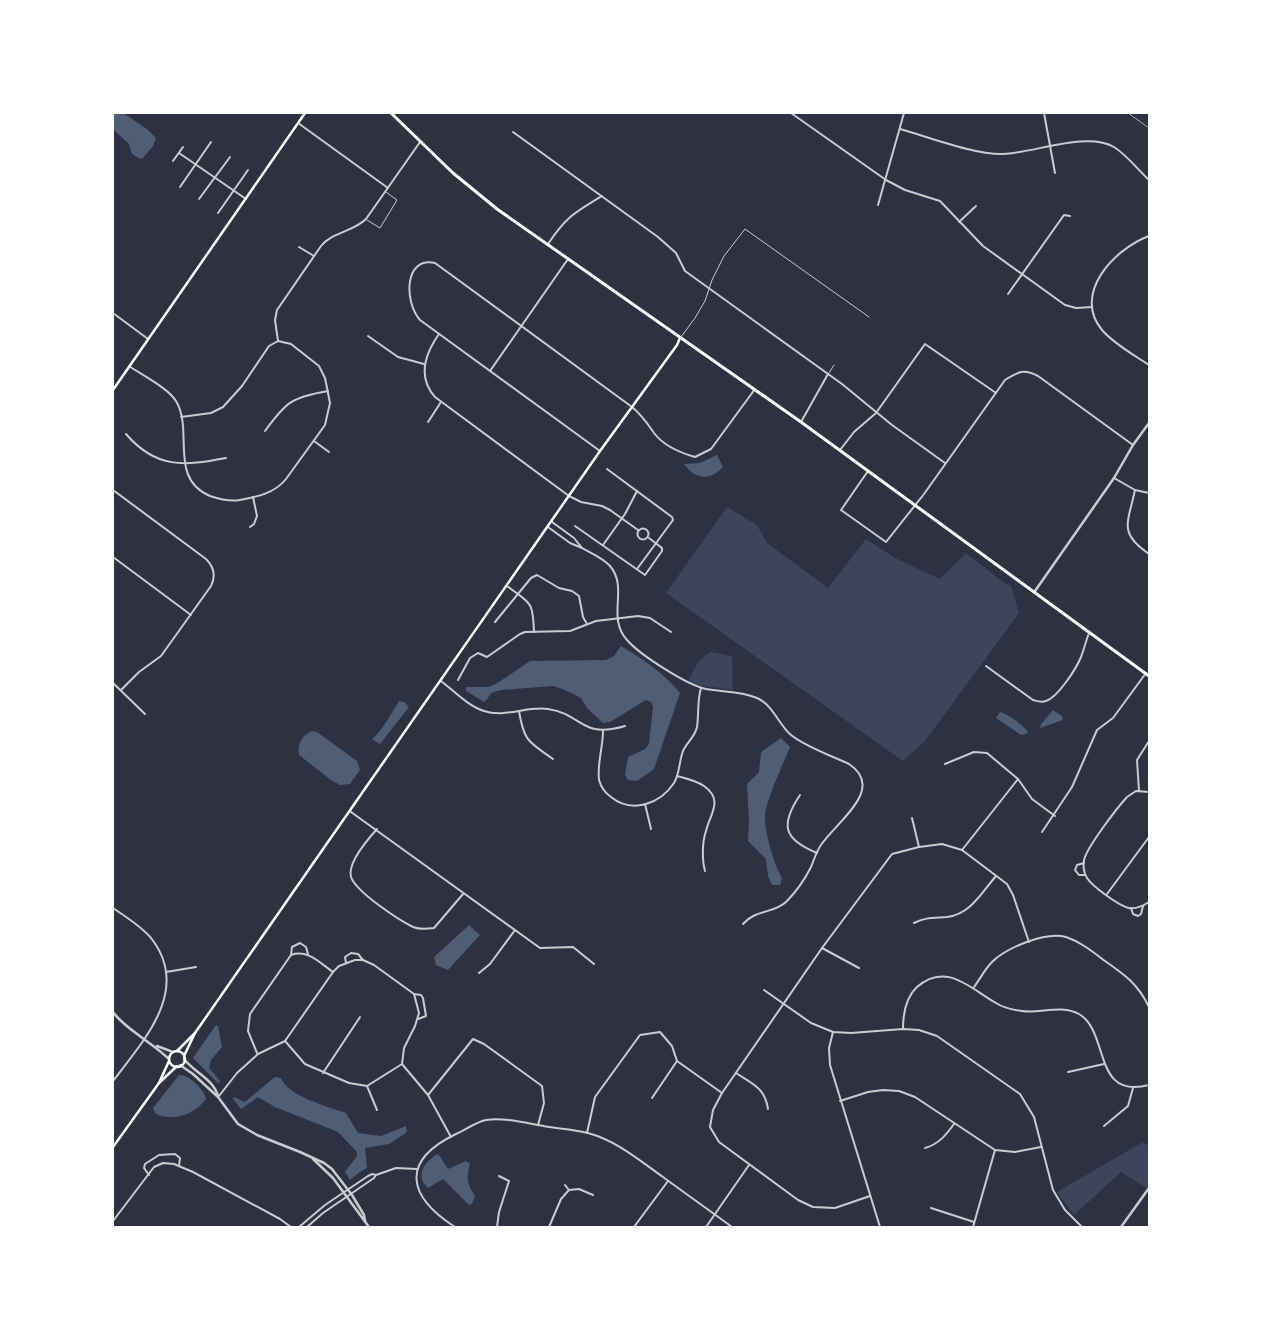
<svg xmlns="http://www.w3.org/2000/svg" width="1262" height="1340" font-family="Ubuntu,sans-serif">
<rect width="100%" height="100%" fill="#2d3142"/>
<g fill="#3c4559">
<path d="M727 507 757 525 767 543 828 588 866 539 895 558 940 579 966 553 1003 582 1011 586 1019 613 925 741 903 761 666 593Z"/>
<path d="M711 652 732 656 733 690 697 685 689 680C695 668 698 658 711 652Z"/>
<path d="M1143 1142 1149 1146V1185L1146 1188 1121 1172 1074 1215 1057 1192Z"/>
</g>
<g fill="#4f5d75">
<path d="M113 113H123L147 129 156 138 153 146 143 158 140 159 132 154 129 144 113 129Z"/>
<path d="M717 455 723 467C709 482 695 479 684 464L700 463Z"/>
<path d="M621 646C643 659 664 673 680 693L654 769 637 781 628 780 625 775 628 757 645 749 649 744 653 707 651 702 646 700 610 722 603 723 587 708 581 698 565 690 553 686 501 690 491 693 486 701 484 702 466 691V687H489L499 682 530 661 606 660 614 656Z"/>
<path d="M399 701 404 702 409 707 380 744 372 739C381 733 392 712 399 701Z"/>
<path d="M1053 710 1062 716 1063 720 1040 728 1041 724Z"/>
<path d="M1000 712C1006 713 1027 727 1028 733L1021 735 996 718Z"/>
<path d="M312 731 317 732 357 761 360 770 350 784 340 785 331 780 299 755C297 744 302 735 312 731Z"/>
<path d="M781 738 790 747C783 765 766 799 765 817 765 834 774 864 782 878L780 885H772L768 876 766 859 748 841 749 821 747 784 759 772 761 752Z"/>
<path d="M469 925 480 935 448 970 436 965 434 957Z"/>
<path d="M216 1025 218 1026 222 1047 211 1060 209 1068 220 1081 219 1084 193 1058Z"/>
<path d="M179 1075C189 1075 204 1089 206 1099 195 1114 174 1122 156 1114L153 1108Z"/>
<path d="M275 1077 281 1078C288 1096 328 1107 346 1113L358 1133 381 1136 406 1126 407 1132 389 1144 365 1148 367 1168 360 1172 350 1180 345 1172 357 1156V1152L338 1132 275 1107 258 1097 241 1109 233 1099 234 1097 245 1102Z"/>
<path d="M437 1154 439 1155 448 1169 466 1161 470 1164C466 1178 467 1184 475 1196L472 1204 469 1205 443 1179 428 1188C414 1175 425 1162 437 1154Z"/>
</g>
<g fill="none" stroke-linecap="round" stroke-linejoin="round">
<g stroke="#caccd0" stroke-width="1">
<path d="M367 220 380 228 397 200 386 192"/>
<path d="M681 337 695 318 705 301 712 280 724 256 745 229 869 317"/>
<path d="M829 373 834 365"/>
</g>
<g stroke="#caccd0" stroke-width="2">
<path d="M791 113 886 180 905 190 940 201 983 246 1065 305 1076 308 1092 307"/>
<path d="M1044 113 1055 173"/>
<path d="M298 123 388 188"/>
<path d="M900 129C929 137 975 155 1003 154 1034 153 1087 131 1114 147 1127 155 1137 169 1149 180"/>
<path d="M513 132 658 237 676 253 685 271 842 384 892 425 945 463"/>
<path d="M179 153 246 199"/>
<path d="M173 161 183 147"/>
<path d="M180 187 211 142"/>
<path d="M199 199 230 157"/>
<path d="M878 205 904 113"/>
<path d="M218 213 248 170"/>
<path d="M959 222 976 206"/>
<path d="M1149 236C1114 249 1072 294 1102 330 1114 344 1134 355 1149 365"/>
<path d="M548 244C566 217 574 213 602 196"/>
<path d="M299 247 314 256"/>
<path d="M1008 294 1064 215 1070 216"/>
<path d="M113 313 148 339"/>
<path d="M439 334C425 354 417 377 435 397L569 496 581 502 602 506 610 510 638 530"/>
<path d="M368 336 398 357 424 364"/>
<path d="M278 341 275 320 277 310 321 246C332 232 353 232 366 219L420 142"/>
<path d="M129 366C142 375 168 388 176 401 194 431 168 478 210 496 219 499 230 502 240 500 257 497 275 493 286 479L325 425 330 403 325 378 319 366 291 344 278 341 269 346 242 386 223 407 211 413 181 417"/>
<path d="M490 371 568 259"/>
<path d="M428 422 441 402"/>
<path d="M801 422 828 374"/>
<path d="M265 431C286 402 292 397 328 391"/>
<path d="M126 434C156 469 184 466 226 458"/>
<path d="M314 441 329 452"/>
<path d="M840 450 854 432 876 413 925 344 996 393"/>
<path d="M600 451 420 320C404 302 404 256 435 263L632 407C642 415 647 423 654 433 663 445 681 453 695 457L711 449 755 389"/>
<path d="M607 469 672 517 673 520 637 569"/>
<path d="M868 471 841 510 886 542 924 494 1005 380C1019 371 1024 369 1038 376L1133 445"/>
<path d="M1114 478 1135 490 1149 493"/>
<path d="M113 490 206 559C214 567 216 576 211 586L161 656 139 672 121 690"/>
<path d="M1135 490C1128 523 1118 533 1149 554"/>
<path d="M575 526 645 575 662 551V548L649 538"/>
<path d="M250 527 254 524 257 516 253 497"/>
<path d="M548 527 570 543 582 548 574 538 552 522"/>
<circle cx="643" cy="534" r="5.5"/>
<path d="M603 545 625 514 637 491"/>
<path d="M582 548C591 553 603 558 610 566 629 588 606 617 627 640 640 655 687 685 706 689 722 692 742 691 757 698 773 705 779 725 791 735 806 747 832 756 849 764 887 789 835 823 821 845 816 852 814 860 811 867 805 879 795 893 786 902 773 914 756 909 743 924"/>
<path d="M113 557 191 615"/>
<path d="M507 586C531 604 533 601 534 632"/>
<path d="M495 622 531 578 537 575 559 588 572 591 579 596 583 617 587 624"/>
<path d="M986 666 1033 700C1037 701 1041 703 1046 701 1058 697 1076 669 1081 657 1084 649 1086 641 1089 633"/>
<path d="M458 680 470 658 478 653 487 657 520 634 525 632 570 631 596 621 638 616 650 618 671 632"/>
<path d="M441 681C454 691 468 706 484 711 505 718 526 706 548 709 583 714 580 739 625 726"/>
<path d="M113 683 145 714"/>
<path d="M519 711C524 742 529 742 553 759"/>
<path d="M603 731C603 747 597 764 599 780 601 787 605 793 611 797 632 814 660 804 674 783 680 773 679 761 683 751 687 742 695 737 697 727 699 714 697 701 701 688"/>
<path d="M945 764 974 752 987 753 1018 779 1032 799 1055 816"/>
<path d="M677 776C685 778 697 781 704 786 724 800 710 814 706 831 702 842 702 860 705 871"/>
<path d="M1139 791 1137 760 1149 741"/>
<path d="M1149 792 1136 791 1127 797C1117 808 1087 847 1084 860 1083 866 1084 873 1087 878 1092 886 1119 906 1129 908 1136 909 1143 906 1149 902"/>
<path d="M800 795C780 825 783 839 817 853"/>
<path d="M645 804 651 829"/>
<path d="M351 812 540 948 573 947 594 964"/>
<path d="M912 818 919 847"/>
<path d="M377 829C368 839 347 863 351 877 356 892 399 920 413 927 420 930 427 929 434 928L463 894"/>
<path d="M1042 832 1072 787 1097 730 1113 718 1146 673"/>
<path d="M962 850 1018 779"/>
<path d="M1084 863 1077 865 1075 870 1079 875H1085"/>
<path d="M1107 894 1149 837"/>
<path d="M113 908C126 917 141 926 151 938 192 990 143 1041 113 1081"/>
<path d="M1131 908 1133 914 1138 916 1141 914 1143 906"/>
<path d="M914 923C925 917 935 918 947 917 971 914 982 892 996 876"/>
<path d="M822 948 859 968"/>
<path d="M291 955 292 947 300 943 306 947 308 954"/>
<path d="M346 963 345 957 351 953 358 954 363 960"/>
<path d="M166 972 196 967"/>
<path d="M479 973 490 964 515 930"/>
<path d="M974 987C980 979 985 969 992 962 1006 948 1046 931 1066 937 1081 942 1093 952 1105 961 1125 975 1138 984 1149 1007"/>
<path d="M764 990 811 1023 833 1032 851 1033 903 1029 919 1030 937 1036 1020 1094 1034 1117 1053 1190 1065 1210 1082 1227"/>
<path d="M414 994 421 995 423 998 426 1016 418 1019"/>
<path d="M903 1029C903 1014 906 997 917 987 946 961 971 989 996 1003 1002 1007 1014 1010 1022 1011 1040 1014 1061 1004 1079 1014 1110 1032 1092 1100 1149 1085"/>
<path d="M833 1032 829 1048 830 1065 880 1227"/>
<path d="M285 1041 305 1064 349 1083 367 1086 402 1064"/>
<path d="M257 1053 248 1031 250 1014 291 955C308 949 320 963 333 972"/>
<path d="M1068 1072 1104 1064"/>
<path d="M323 1073 360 1017"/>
<path d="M736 1073C753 1084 765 1088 768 1109"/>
<path d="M367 1086 377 1110"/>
<path d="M428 1095 473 1039 484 1044 542 1086 544 1103 538 1125"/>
<path d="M219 1096 237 1073 258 1054 285 1041 333 972 339 966 355 960H363L374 965 414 994 419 1013 415 1026 404 1048 402 1064 428 1095 451 1137"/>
<path d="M652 1098 677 1061"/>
<path d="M840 1101 868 1092 883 1090 899 1091 915 1097 995 1150 1015 1152 1041 1147"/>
<path d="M1104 1126 1128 1106 1133 1088"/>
<path d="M587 1133 595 1097 640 1035 660 1032 672 1046 677 1061 722 1093"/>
<path d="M925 1148C939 1144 946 1135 954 1124"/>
<path d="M149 1175 144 1168 145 1164 159 1155 175 1154 180 1158 179 1166"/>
<path d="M565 1185 569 1190 579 1189 593 1195"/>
<path d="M870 1196 835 1208 813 1207 798 1200 719 1142 710 1127 713 1110 722 1093 822 948 892 854 919 847 942 844 962 850 1007 884 1013 895 1029 942"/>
<path d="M931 1208 974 1222"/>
<path d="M113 1221 154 1167 163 1163 174 1164 193 1172 280 1219 291 1227"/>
<path d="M299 1227 325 1205 368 1176 372 1174 376 1175 396 1168 417 1169"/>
<path d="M307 1227 323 1213 374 1178 376 1175"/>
<path d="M455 1227C407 1196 400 1161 456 1134 465 1130 476 1122 486 1120 506 1117 529 1124 549 1127 562 1129 576 1130 588 1133 617 1141 639 1160 663 1177 686 1194 709 1210 732 1227"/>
<path d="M497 1227 499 1212 509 1181 499 1176"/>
<path d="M549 1227 561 1199 569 1190"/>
<path d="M634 1227 668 1181"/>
<path d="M706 1227 749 1165"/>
<path d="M973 1227 995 1150"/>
</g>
<g stroke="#caccd0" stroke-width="2.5">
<path d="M1035 591 1114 478 1133 445 1149 423"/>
<path d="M113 1012C125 1029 153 1043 169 1059"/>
<path d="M157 1046 173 1052"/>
<path d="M184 1059C195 1073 213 1079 218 1096"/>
<path d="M180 1065 193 1074 218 1097 238 1124 257 1135 300 1152 324 1163 332 1169 352 1195 364 1215 365 1221"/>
<path d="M313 1159 333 1178 369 1227"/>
<path d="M1121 1227 1149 1188"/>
</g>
<g stroke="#fff" stroke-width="2.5">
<path d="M113 390 305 113"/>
<path d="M177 1051 195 1033 600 451 677 345 680 338"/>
<circle cx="177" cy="1059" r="8"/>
<path d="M184 1056 195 1033"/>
<path d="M159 1083 169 1061"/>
<path d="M113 1147 159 1083 177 1066"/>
</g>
<path stroke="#fff" stroke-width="3" d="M391 113 453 173 497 209 801 422 1149 676"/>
<path stroke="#abadb3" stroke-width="1" d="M1128 113 1149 128"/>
</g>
<rect width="1262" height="1340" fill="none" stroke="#ffffff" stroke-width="228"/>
</svg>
